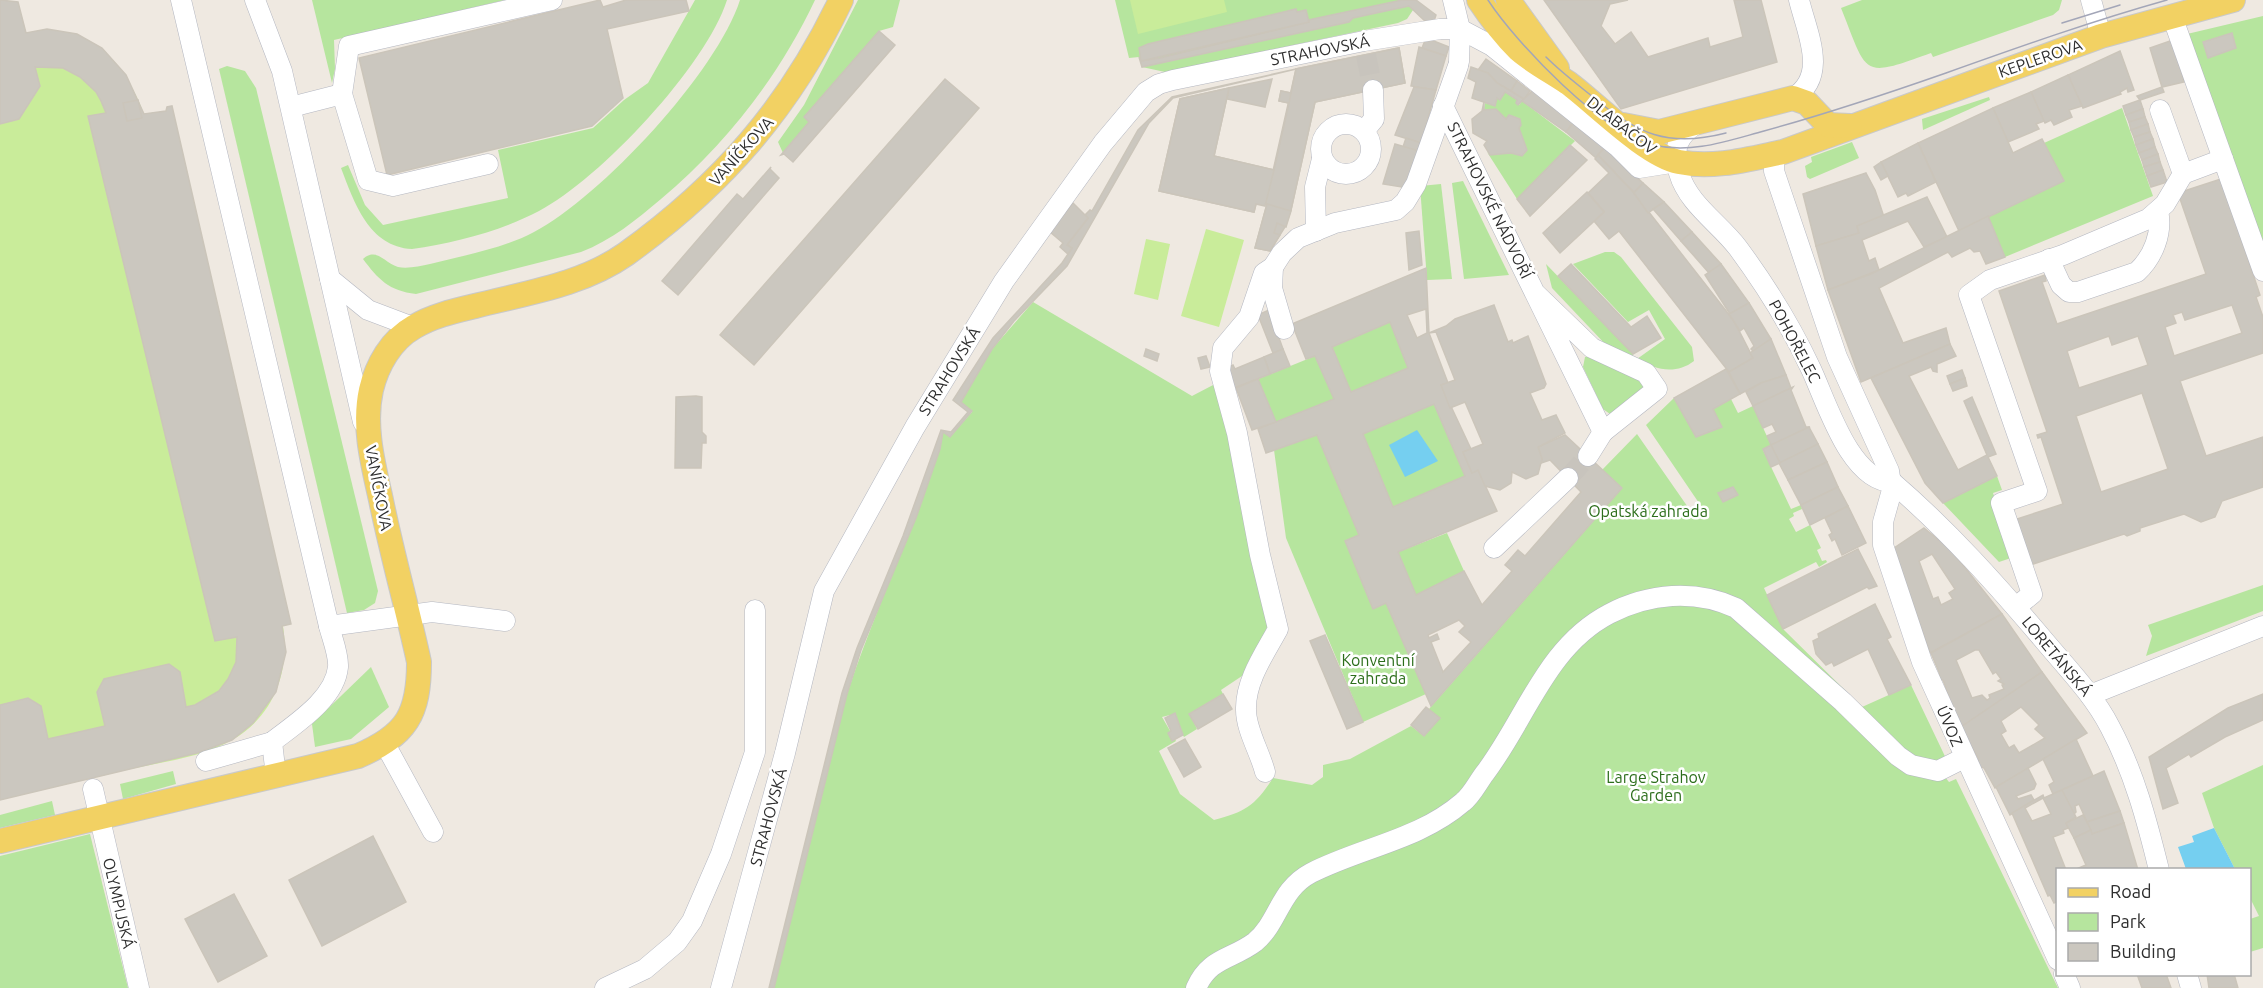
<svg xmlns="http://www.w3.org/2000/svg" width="2263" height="988" font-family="Ubuntu,sans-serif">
<rect width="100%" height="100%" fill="#efe9e1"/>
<g fill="#b6e59e" fill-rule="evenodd">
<path d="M312 0H505L334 40 335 69 332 83Z"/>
<path d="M695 0H727C706 66 600 179 539 211 501 231 454 243 412 249 369 247 354 202 341 168L348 165 365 205 383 225 508 198 498 150 593 128 624 100 648 83Z"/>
<path d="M740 0H815C778 78 726 144 661 199 636 220 612 240 581 252L416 294C389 291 378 279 363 259 377 247 384 263 398 267 408 269 420 266 430 264 465 255 502 249 534 232 601 197 717 72 740 0Z"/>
<path d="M858 0H900L893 27 879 31 804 117 809 122 783 153 778 142 804 105Z"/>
<path d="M1115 0H1416L1427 23 1413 10 1407 19 1398 23 1165 72 1142 67 1139 57 1129 58Z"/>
<path d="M1862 0H2062L2059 10 2053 15 1933 57 1931 53C1860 79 1868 75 1841 8Z"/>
<path d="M2263 16V256L2187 34ZM2232 33 2236 48 2208 57 2203 42Z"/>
<path d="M227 66 245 71 256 88 378 591 375 603 364 610 347 613 219 69Z"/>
<path d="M1505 92 1517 100 1516 103 1519 105 1522 101 1575 141 1517 199 1487 152 1490 155 1511 153 1522 156 1527 150 1519 128 1520 119 1510 115 1506 119 1496 109 1484 110 1485 103 1495 106 1497 98 1500 99Z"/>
<path d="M1989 97 1990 100 1923 130 1922 119Z"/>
<path d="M2122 108 2153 196 2005 257 1988 216 2063 181 2044 143Z"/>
<path d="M1852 142 1859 158 1810 179 1807 177 1805 166 1812 162 1811 157Z"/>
<path d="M1463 181 1509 275 1464 279 1452 183Z"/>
<path d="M1441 184 1452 279 1427 280 1420 186Z"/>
<path d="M1605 252H1614L1621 257 1692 347 1694 361C1676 375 1655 370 1637 359L1665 339 1649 310 1628 322 1573 264Z"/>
<path d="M1546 264 1633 354 1632 359 1607 346 1552 288Z"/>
<path d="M1033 302 1192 396 1215 384 1221 388 1268 625 1248 672 1221 690 1223 694 1190 714 1197 729 1184 737 1170 715 1162 717 1176 741 1159 751 1180 794 1214 820C1245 812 1255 806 1273 778L1312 785 1323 777V765L1350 759 1411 726 1424 736 1439 718 1429 709 1622 488 1602 470 1637 434 1692 513 1701 506 1646 425 1674 398 1696 437 1722 427 1713 409 1731 399 1738 413 1753 406 1771 445 1763 450 1791 509 1801 505 1802 509 1793 513 1794 516 1789 519 1796 532 1810 525 1821 548 1817 550 1822 561 1826 560 1827 562 1819 567 1816 562 1764 588 1783 629 1862 707 1911 685 1952 771 1945 777 1949 782 1956 779 2058 988H774L847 694C876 606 918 522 943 432L950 437 972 412 961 402 992 349Z"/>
<path d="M1390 322 1408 368 1351 392 1332 347Z"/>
<path d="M1595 354 1643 378 1645 391 1610 414 1603 409 1583 367 1585 357Z"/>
<path d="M1315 356 1334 399 1276 422 1258 379Z"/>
<path d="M1434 404 1465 476 1393 507 1363 434Z"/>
<path d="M1317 435 1359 535 1373 609 1386 603 1426 694 1363 722 1286 538 1274 450Z"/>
<path d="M1997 476 2002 490 1993 493 2014 557 1999 562 1943 503Z"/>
<path d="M1447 533 1464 571 1416 595 1398 552Z"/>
<path d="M2263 585V611L2146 656 2152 636 2148 625Z"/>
<path d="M371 667 389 707 351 739 315 747 312 724Z"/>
<path d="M2263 765V948L2250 952V919L2259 916 2250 898V870L2235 869 2214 828 2202 793Z"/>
<path d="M173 771 176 784 123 799 120 784Z"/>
<path d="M52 801 55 815 0 828V815Z"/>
<path d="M90 834 128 988H0V856Z"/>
</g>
<g fill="#c9ec9a">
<path d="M0 0 18 2 26 33C88 21 123 59 144 114L166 111 167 107 172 106 291 624 283 626C290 672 274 716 232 740 201 758 160 762 126 770 84 780 42 790 0 800Z"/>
<path d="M1130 0H1224L1227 12 1138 34Z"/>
<path d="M1206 229 1244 240 1219 327 1181 316Z"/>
<path d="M1146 239 1170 244 1158 300 1134 294Z"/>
</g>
<g fill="#75cff0">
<path d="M1417 430 1438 461 1405 477 1389 445Z"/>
<path d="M2214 828 2235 869H2186L2178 847 2194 842 2192 836Z"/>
</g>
<g fill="#cbc7bf" stroke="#cbc5ba" stroke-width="1.5" fill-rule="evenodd">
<path d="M0 0 18 2 26 33 47 29 77 34 102 48 126 75 144 114 166 111 167 107 172 106 291 624 282 626 286 652 276 692 253 723 232 740 197 753 0 800V705L28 698 41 706 48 739 105 726 97 692 104 679 169 664 180 672 186 707 195 705 219 691 228 679 236 662 237 637 215 641 88 116 106 113 101 101 96 92 80 77 63 68 35 67 40 86 19 119 0 124Z"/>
<path d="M600 0 603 7 626 0H686L689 11 607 29 623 98 592 126 387 175 359 58Z"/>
<path d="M1402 0H1416L1436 15 1434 21 1427 23 1409 6 1353 18 1349 22 1142 67 1139 57 1141 61 1160 58 1309 22 1308 20Z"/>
<path d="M1544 0H1628L1610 4 1601 26 1615 44 1631 32 1648 57 1708 38 1710 47 1743 37 1734 0H1761L1777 62 1621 109Z"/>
<path d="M1296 9 1297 12 1306 10 1309 22 1141 61 1139 48 1148 44Z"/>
<path d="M879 31 895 45 793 162 784 154 781 155 809 122 804 117Z"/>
<path d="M2232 33 2236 48 2208 58 2203 42Z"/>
<path d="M1426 38 1449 47 1446 56 1422 48Z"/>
<path d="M2173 40 2184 82 2162 87 2150 48Z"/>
<path d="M1419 47 1446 56 1436 90 1411 86Z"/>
<path d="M1399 48 1405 83 1315 102 1291 210 1266 202 1296 69Z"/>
<path d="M1399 48 1405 83 1315 102 1291 210 1285 227 1270 251 1255 248 1267 204H1256L1254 212 1159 191 1180 99 1229 88 1214 156 1274 170 1289 103 1279 101 1281 91 1291 93 1296 69Z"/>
<path d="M2120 51 2134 90 2128 92 2127 88 2120 92 2121 94 2083 108 2068 75Z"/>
<path d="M1486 59 1517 81 1511 91 1497 83 1488 73 1478 70Z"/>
<path d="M1471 67 1488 73 1497 83 1524 99 1518 105 1516 103 1517 100 1505 92 1500 100 1497 98 1495 106 1472 98 1476 82 1468 78Z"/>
<path d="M1296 69 1173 98 1149 123 1067 266 1014 321 992 349 961 402 972 411 950 437 943 432 940 449 916 518 861 650 847 694 774 988H769L842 693 857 648 903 536 941 430 951 432 968 412 953 400 993 338 1062 263 1072 248 1067 245 1088 218 1085 215 1090 210 1092 211 1138 130 1172 97Z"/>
<path d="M2068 75 2082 106 2069 110 2072 117 2054 125 2051 120 2045 123 2031 92Z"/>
<path d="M945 79 979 108 754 365 720 335Z"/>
<path d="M1272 79 1265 107 1227 99 1229 88Z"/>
<path d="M1517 81 1530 91 1524 99 1511 91Z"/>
<path d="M1414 87 1436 90 1421 143 1395 135Z"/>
<path d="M2162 87 2164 92 2140 100 2137 96Z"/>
<path d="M1229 88 1214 156 1274 170 1265 206 1256 204 1254 212 1159 191 1180 99Z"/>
<path d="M1533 90 1574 122 1566 132 1522 101Z"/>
<path d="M1281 91 1291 93 1289 103 1279 101Z"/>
<path d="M2031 92 2044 121 2036 124 2039 129 2008 142 1993 108Z"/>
<path d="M138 100 142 118 127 121 123 103Z"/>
<path d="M2140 100 2143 109 2126 115 2123 106Z"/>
<path d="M1484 102V110L1496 109 1506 119 1509 115 1520 119 1521 125 1519 128 1527 150 1522 156 1511 153 1490 155 1484 145 1487 141 1473 133 1472 119 1482 111Z"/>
<path d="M1993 108 2013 153 2042 139 2064 181 1959 231 1918 143Z"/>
<path d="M2143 109 2145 117 2129 122 2126 115Z"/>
<path d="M2145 117 2148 124 2131 130 2129 122Z"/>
<path d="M1574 122 1605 147 1596 158 1566 132Z"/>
<path d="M2148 124 2150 132 2134 137 2131 130Z"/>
<path d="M2150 132 2153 139 2136 145 2134 137Z"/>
<path d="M1406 138 1421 143 1419 151 1403 147Z"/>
<path d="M2153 139 2155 147 2139 153 2136 145Z"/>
<path d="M1918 143 1936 182 1908 196 1906 193 1898 197 1881 162Z"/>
<path d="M1395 144 1419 151 1408 188 1383 184Z"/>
<path d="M1570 145 1587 160 1530 216 1517 199Z"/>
<path d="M1605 147 1643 183 1634 193 1598 155Z"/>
<path d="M2155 147 2158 154 2142 160 2139 153Z"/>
<path d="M2158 154 2160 162 2144 167 2142 160Z"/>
<path d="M1598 155 1634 193 1734 321 1753 358 1729 372 1619 231 1609 239 1594 221 1604 212 1588 193 1609 173 1595 159Z"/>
<path d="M1881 162 1888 176 1881 180 1874 167Z"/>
<path d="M2160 162 2163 170 2147 176 2144 167Z"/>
<path d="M771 167 770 169 779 178 678 295 662 281 737 194 743 199Z"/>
<path d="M2163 170 2167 182 2151 187 2147 176Z"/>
<path d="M1866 173 1875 190 1884 217 1857 226 1859 233 1816 246 1803 194Z"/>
<path d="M2221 179 2260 295 2256 297 2263 317V353L2180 381 2206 456 2263 437V487L2222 501 2215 517 2201 522 2184 514 2140 528V531L2127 536 2124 534 2030 565 2014 520 2063 504 2041 437 2038 438 2037 435 2047 432 1999 291 2045 275 2046 281 2042 282 2057 324 2206 274 2178 193ZM2232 305 2242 333 2174 356 2165 327 2176 323 2173 315 2182 312 2185 320ZM2109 336 2112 345 2138 336 2148 365 2079 388 2067 351ZM2142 393 2168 469 2101 492 2076 416Z"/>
<path d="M1643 183 1664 202 1648 213 1634 193Z"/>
<path d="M1587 192 1604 212 1560 253 1543 233Z"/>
<path d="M1927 197 1947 237 1924 247 1908 221 1862 240 1869 261 1875 258 1879 270 1828 290 1816 246 1859 233 1857 226Z"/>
<path d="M1664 202 1692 232 1681 241 1653 209Z"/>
<path d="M1073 203 1088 218 1067 245 1072 248 1068 254 1060 247 1063 243 1050 232Z"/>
<path d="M1267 204 1291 211 1286 227 1277 223 1274 233 1280 235 1270 251 1255 248Z"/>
<path d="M1988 216 2005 257 1986 264 1980 251 1974 252 1970 248 1952 257 1948 252 1879 288 1903 343 1946 328 1950 344 1861 382 1828 290 1871 274Z"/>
<path d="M1419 231 1422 265 1409 270 1406 233Z"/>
<path d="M1692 232 1721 264 1709 273 1681 241Z"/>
<path d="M1571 264 1631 327 1647 316 1661 338 1633 354 1558 276Z"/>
<path d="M1721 264 1749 303 1730 314 1705 275Z"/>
<path d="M1426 268 1429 333 1448 383 1441 385 1471 449 1463 452 1472 473 1478 470 1497 511 1398 552 1416 595 1464 571 1482 605 1512 571 1505 565 1518 550 1525 556 1581 492 1550 460 1541 463 1542 459 1538 447 1565 435 1622 488 1431 706 1386 603 1373 609 1345 541 1359 535 1317 435 1266 453 1258 429 1334 399 1315 356 1306 359 1292 324ZM1426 309 1427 333 1417 338 1407 315ZM1390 322 1408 368 1351 392 1332 347ZM1434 404 1465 476 1393 507 1363 434ZM1459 620 1465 626 1459 632 1471 642 1443 672 1431 642 1439 639 1437 634 1429 638 1428 635Z"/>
<path d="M1749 303 1771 339 1753 351 1751 349 1754 346 1744 328 1740 331 1729 314Z"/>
<path d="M1494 305 1508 342 1512 340 1513 343 1528 336 1546 384 1544 388 1530 393 1542 420 1556 415 1565 433 1538 447 1542 459 1538 474 1526 479 1512 472 1511 483 1500 490 1485 486 1478 470 1472 473 1463 452 1483 444 1465 402 1450 408 1441 385 1455 380 1436 332 1429 333 1446 326 1455 319Z"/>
<path d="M1269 310 1283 349 1273 353 1258 315Z"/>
<path d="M1771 339 1786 375 1761 383 1740 394 1729 372 1753 358 1750 353Z"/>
<path d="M1950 344 1956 356 1937 364V372L1933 371 1931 367 1909 376 1958 470 1987 455 1964 401 1972 397 1996 454 1988 457 1997 476 1943 503 1925 483 1871 378Z"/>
<path d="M1146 349 1159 354 1157 361 1144 356Z"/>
<path d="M1283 349 1290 366 1270 374 1264 357Z"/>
<path d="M1206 356 1210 367 1201 369 1198 358Z"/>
<path d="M1264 357 1270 374 1234 388 1227 368 1233 365 1235 369Z"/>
<path d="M1726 369 1740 394 1713 409 1722 427 1696 437 1674 398Z"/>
<path d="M1962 370 1965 378 1950 384 1947 376Z"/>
<path d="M1786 375 1791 388 1753 406 1746 392 1761 383Z"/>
<path d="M1965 378 1967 386 1953 391 1950 384Z"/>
<path d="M1258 379 1276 422 1252 430 1236 388Z"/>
<path d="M1793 387 1791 390 1806 427H1810L1771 445 1767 436 1776 432 1772 424 1763 428 1753 406Z"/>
<path d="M696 396 702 397V432L706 436V443H702L701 468H675L676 397Z"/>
<path d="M1809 427 1818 444 1780 463 1771 445Z"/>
<path d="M1818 444 1827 462 1788 480 1779 463Z"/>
<path d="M1771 445 1780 463 1771 467 1763 449Z"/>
<path d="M1827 462 1838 487 1801 505 1788 480Z"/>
<path d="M1733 487 1738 495 1723 502 1718 493Z"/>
<path d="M1838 487 1848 506 1810 525 1801 505Z"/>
<path d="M1848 506 1866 543 1842 555 1835 539 1832 541 1829 535 1832 533 1825 518Z"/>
<path d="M1924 528 1951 550 2002 614 1930 653 1894 548ZM1932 554 1955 589 1949 593 1953 599 1941 605 1938 597 1933 599 1919 561Z"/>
<path d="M1858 549 1877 586 1869 589 1867 587 1783 629 1767 595Z"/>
<path d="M1875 604 1891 637 1887 639 1911 685 1889 695 1868 649 1834 666 1832 662 1826 665 1816 654 1813 641 1819 638 1818 634Z"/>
<path d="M2002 614 2042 672 1961 727 1949 702 1950 699 1943 680H1940L1939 672 1931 653ZM1975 650H1979L1993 674 1996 672 2001 679 1998 681 2004 684 2002 685 2004 689 1989 695 1990 698 1987 700 1982 695 1972 698 1956 660Z"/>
<path d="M1325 635 1363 722 1347 729 1310 641Z"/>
<path d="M2042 672 2087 733 1995 788 1984 768 1978 766V758L1961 727ZM2021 707 2039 725 2035 729 2045 738 2019 753 2014 745 2009 748 2001 734 2006 731 2001 721Z"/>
<path d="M1223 694 1232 709 1198 729 1189 714Z"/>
<path d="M2263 694V720L2225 737 2191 757 2189 754 2166 768 2178 803 2163 809 2149 757 2228 708Z"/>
<path d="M1426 707 1440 718 1424 736 1411 725Z"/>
<path d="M1175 713 1183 735 1172 741 1168 733 1171 731 1165 718Z"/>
<path d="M1185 739 1201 767 1184 777 1168 748Z"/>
<path d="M2076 739 2093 776 2053 794 2049 785 2054 782 2043 759Z"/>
<path d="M2028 768 2036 784 2034 789 2016 796 2018 799 2031 795 2034 800 2010 815 1996 787Z"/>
<path d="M2104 771 2120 811 2087 822 2079 804 2075 806 2076 812 2073 815 2062 790Z"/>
<path d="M2062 790 2076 817 2066 823 2068 828 2063 830 2064 833 2053 837 2066 870H2058V901L2054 903 2050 895 2048 896 2012 813 2043 795 2044 798ZM2043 798 2051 814 2032 821 2025 808Z"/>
<path d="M2120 811 2124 823 2092 834 2087 822Z"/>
<path d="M2083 815 2091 830 2074 838 2066 823Z"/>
<path d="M2124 823 2138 870H2074L2086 865 2074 838 2091 830 2092 834Z"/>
<path d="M373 836 406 902 322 946 289 880Z"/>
<path d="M234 894 267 956 218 982 185 919Z"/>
<path d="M2137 974H2166L2171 988H2142Z"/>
<path d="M2207 974H2234L2238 988H2209Z"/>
</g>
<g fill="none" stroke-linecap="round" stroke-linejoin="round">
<g stroke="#c8c4bd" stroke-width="20" stroke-dasharray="20 10" stroke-linecap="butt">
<path d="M1366 55 1373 90"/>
<path d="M1568 478 1588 456"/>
</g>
<g stroke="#b4b7c1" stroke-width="21">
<g id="minor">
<path d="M181 0 329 626 432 612 505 621"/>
<path d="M255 0 282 71 363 422"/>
<path d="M1453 0 1460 29 1459 62"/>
<path d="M2091 0 2101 36"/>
<path d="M2172 16 2263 271"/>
<path d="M342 94 349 46 552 0"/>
<path d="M1793 98C1829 76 1807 33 1799 0"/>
<path d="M1443 106 1603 432 1657 389 1646 373 1592 348 1536 294"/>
<path d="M291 107 342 94 368 180 393 186 488 164"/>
<path d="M2160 110 2183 174 2223 159"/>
<path d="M1698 123C1677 135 1672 150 1679 173 1688 204 1719 223 1738 248 1766 286 1791 326 1811 369 1827 403 1850 481 1892 482"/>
<circle cx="1346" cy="149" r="25"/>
<path d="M1364 131 1374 119 1373 90"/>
<path d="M1783 152 1774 160V171L1837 357 1889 471 1892 490 1883 522V545L1922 662 2058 960"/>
<path d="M1316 231 1315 187 1322 159"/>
<path d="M2049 259 2061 285 2069 292H2078L2137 272C2153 257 2163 233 2158 211"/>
<path d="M1273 267 1272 288 1284 329"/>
<path d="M330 279 368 310 413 327"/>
<path d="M1588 456 1603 432"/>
<path d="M1892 482C1949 531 1998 586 2047 644 2069 670 2094 696 2110 727 2134 772 2147 821 2159 870"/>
<path d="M1494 548 1568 478"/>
<path d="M2016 607 2032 594 2001 503 2037 491 1969 295 1990 280 2063 255 2148 219 2165 204 2183 174"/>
<path d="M2090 695 2263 626"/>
<path d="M385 744 433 832"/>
<path d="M206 761 272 742"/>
<path d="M1265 772C1260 752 1246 730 1246 710 1245 681 1265 653 1278 629L1260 555 1237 433 1220 371 1223 348 1249 317 1264 273 1273 267 1282 253 1298 238 1335 223 1396 210 1405 202 1416 184 1458 66"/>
<path d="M276 776 272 742C295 724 335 699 338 667 339 655 332 638 329 626"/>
<path d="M93 789 139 988"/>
<path d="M2064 974 2070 988"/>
<path d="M2187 974 2191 988"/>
<path d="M605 988 645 969 677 942 692 921 721 854 755 752V610"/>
<path d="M721 988 785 753 824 591 915 427 1004 281 1103 143 1146 92 1159 84 1173 80 1364 41 1440 29H1460L1492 46 1618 147 1639 168 1677 162"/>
<path d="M1196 988C1210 957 1231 960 1255 942 1279 922 1279 890 1311 873 1362 847 1419 840 1463 802 1472 795 1478 782 1485 773 1526 719 1546 647 1609 614 1649 593 1695 589 1736 608L1843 702 1898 756 1911 765 1938 771 1964 758"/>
</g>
</g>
<g stroke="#c9c9c9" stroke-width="26">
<g id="major">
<path d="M1479 0C1491 18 1504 35 1519 50 1534 63 1552 72 1568 83 1596 104 1647 156 1679 162 1713 169 1749 159 1783 152L2101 36 2233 0"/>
<path d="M1508 0 1557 68"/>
<path d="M1623 125 1659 132 1793 98 1807 103 1828 125 1850 126"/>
<path d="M0 841 358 756C407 735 419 714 419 662 407 607 392 554 381 500 373 464 363 426 371 390 377 365 391 340 414 327 432 316 454 311 475 306 526 293 582 285 626 254 722 185 790 107 841 0"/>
</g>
</g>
<use href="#minor" stroke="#fff" stroke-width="20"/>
<use href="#major" stroke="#f2d163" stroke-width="24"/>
<g stroke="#a3a6b8" stroke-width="1.5">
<path d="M1488 0C1516 43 1603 134 1653 145 1692 154 1727 141 1764 131 1826 114 1886 94 1946 73 2019 47 2092 21 2167 0"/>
<path d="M2062 23 2120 5"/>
<path d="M1546 57C1561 72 1577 84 1593 97 1637 134 1668 148 1726 133"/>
</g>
</g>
<g text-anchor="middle" stroke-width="5" stroke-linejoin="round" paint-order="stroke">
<g font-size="16" fill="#2e2e2e" stroke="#fff">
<text transform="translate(1320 50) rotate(-11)" y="6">STRAHOVSKÁ</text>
<text transform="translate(2040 58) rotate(-19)" y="6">KEPLEROVA</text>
<text transform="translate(1622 125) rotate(38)" y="6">DLABAČOV</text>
<text transform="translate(741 151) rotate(-48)" y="6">VANÍČKOVA</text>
<text transform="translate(1490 200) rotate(64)" y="6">STRAHOVSKÉ NÁDVOŘÍ</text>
<text transform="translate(1795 341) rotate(62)" y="6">POHOŘELEC</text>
<text transform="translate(949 371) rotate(-58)" y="6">STRAHOVSKÁ</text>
<text transform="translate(379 488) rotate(79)" y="6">VANÍČKOVA</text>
<text transform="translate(2057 656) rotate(50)" y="6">LORETÁNSKÁ</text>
<text transform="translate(1950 726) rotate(67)" y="6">ÚVOZ</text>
<text transform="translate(768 817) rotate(-75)" y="6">STRAHOVSKÁ</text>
<text transform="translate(119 903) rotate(77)" y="6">OLYMPIJSKÁ</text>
</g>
<g font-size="16" fill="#2c6e1b" stroke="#fff">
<text x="1648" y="517">Opatská zahrada</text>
<text x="1378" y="666">Konventní<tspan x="1378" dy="18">zahrada</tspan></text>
<text x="1656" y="783">Large Strahov<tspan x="1656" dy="18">Garden</tspan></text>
</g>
</g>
<rect x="2056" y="868" width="195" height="108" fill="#ffffff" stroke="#ababab" stroke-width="1.5"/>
<rect x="2068" y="888" width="30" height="9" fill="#f2d163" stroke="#ababab" stroke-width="1.5"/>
<text x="2110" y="898" font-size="18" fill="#2e2e2e">Road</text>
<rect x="2068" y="913" width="30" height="18" fill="#b6e59e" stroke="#ababab" stroke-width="1.5"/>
<text x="2110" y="928" font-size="18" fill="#2e2e2e">Park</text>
<rect x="2068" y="943" width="30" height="18" fill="#cbc7bf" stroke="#ababab" stroke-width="1.5"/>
<text x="2110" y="958" font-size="18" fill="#2e2e2e">Building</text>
</svg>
